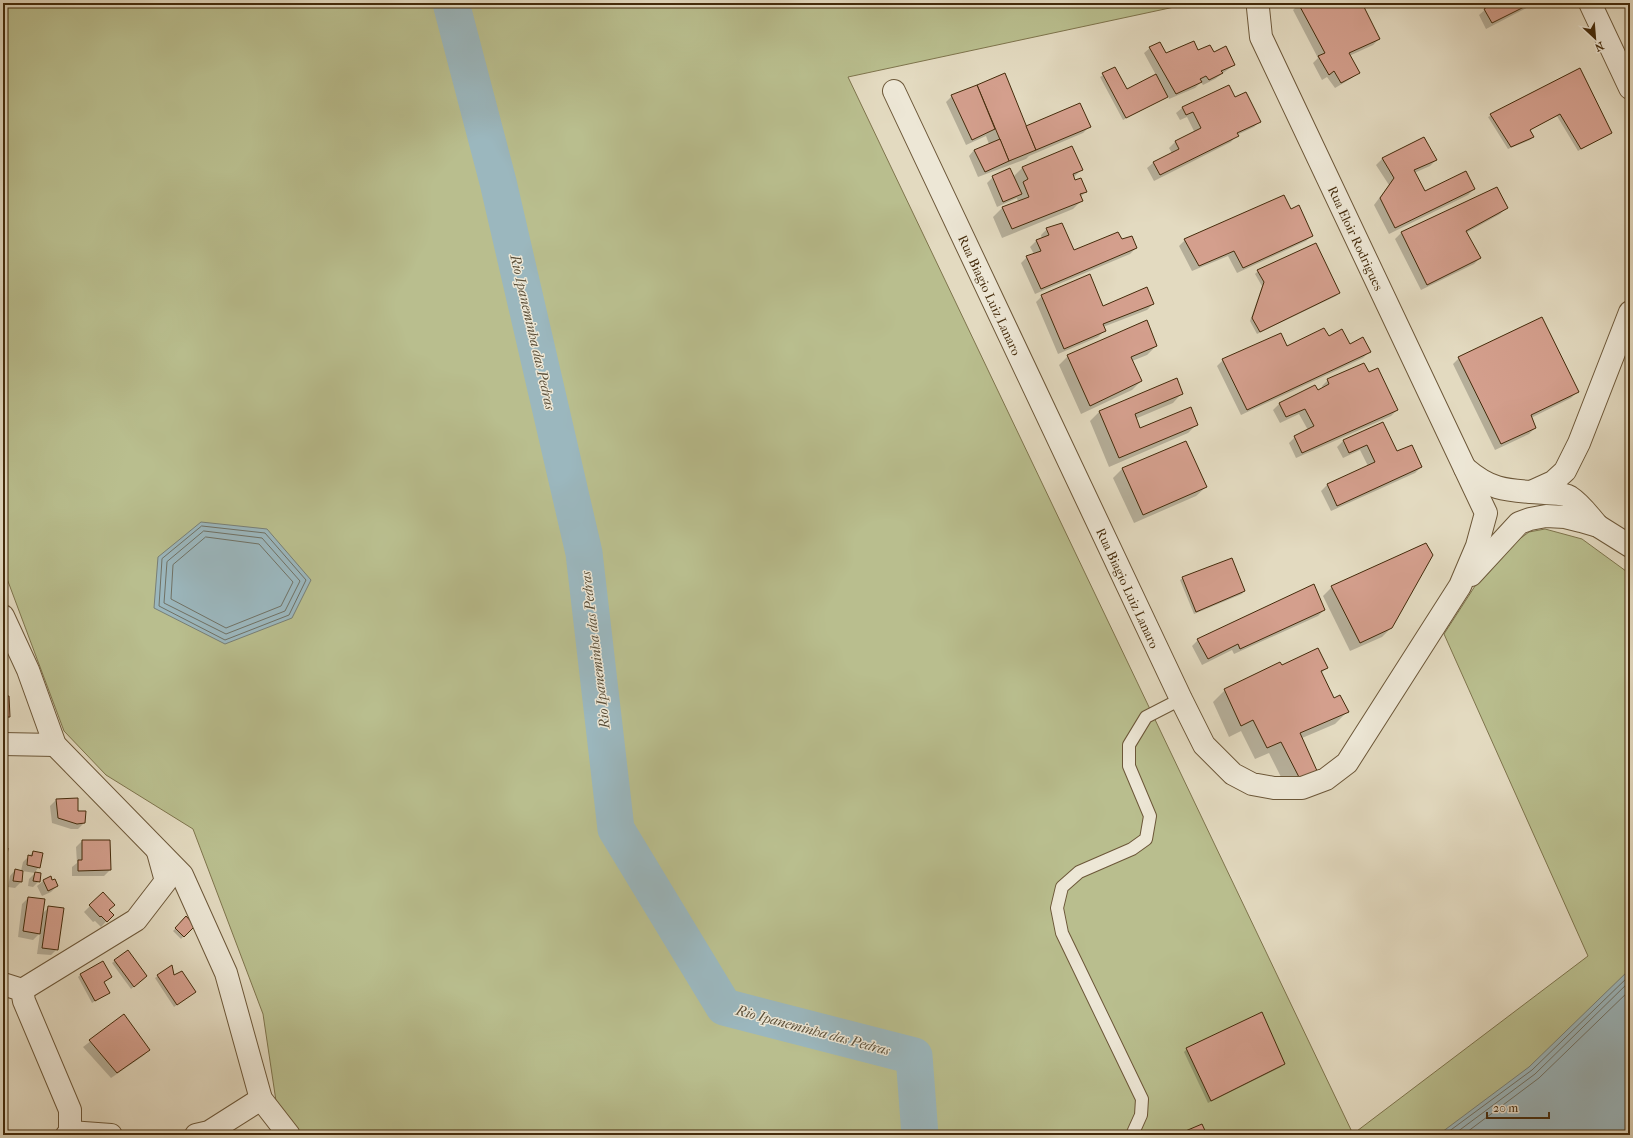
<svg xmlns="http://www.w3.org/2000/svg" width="1633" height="1138" font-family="'IM FELL French Canon',serif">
<rect width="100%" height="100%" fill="#e3dac0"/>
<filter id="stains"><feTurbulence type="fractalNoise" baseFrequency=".005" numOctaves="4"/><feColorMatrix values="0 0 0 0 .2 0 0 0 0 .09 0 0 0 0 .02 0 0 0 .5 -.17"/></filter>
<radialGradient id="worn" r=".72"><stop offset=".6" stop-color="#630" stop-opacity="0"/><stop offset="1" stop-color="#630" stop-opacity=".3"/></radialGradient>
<path fill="#b9be8e" stroke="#7e744c" d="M3 3H1193L848 77 1353 1134 1588 956 1444 634 1475 586 1506 549 1529 532 1545 529 1582 539 1630 574V1135H301L276 1101 263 1014 193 829 106 775 64 731 3 568Z"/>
<g fill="#9bb7be" stroke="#787f76">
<path d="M201 522 267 529 311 580 292 618 225 644 154 608 158 557Z"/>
<path d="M1630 969V1135H1438L1529 1067Z"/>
</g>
<g fill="#0003">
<path d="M1300 3H1361L1379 39 1373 45 1349 56 1358 72 1352 78 1335 88 1327 77 1322 80 1313 63 1318 58 1293 10Z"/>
<path d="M1484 3H1536L1486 29 1479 15 1487 8Z"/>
<path d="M1150 48 1166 55 1198 51 1213 53 1234 65 1215 79 1203 85 1201 82 1195 88 1169 99 1168 96 1164 99 1123 120 1100 77 1115 68 1126 90 1156 75 1144 53Z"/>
<path d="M1580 70 1611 133 1578 151 1557 116 1529 130 1533 137 1530 140 1508 149 1488 117Z"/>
<path d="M978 86 1026 128 1089 127 1083 133 1029 156 1026 159 978 177 969 156 974 150 989 144 986 136 966 145 946 102 952 96Z"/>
<path d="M1235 98 1260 121 1254 127 1237 135 1231 142 1154 181 1147 168 1153 163 1172 153 1169 148 1175 142 1195 133 1187 117 1180 120 1176 113 1182 108Z"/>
<path d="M1424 139 1436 160 1430 166 1414 173 1425 192 1474 189 1468 195 1389 234 1374 205 1389 185 1376 165 1382 159Z"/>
<path d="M1072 147 1081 170 1073 178 1075 182 1086 192 1080 197 1082 200 1073 209 1002 238 993 217 1002 208 1018 202 1017 198 997 207 987 183 993 177H1013L1022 168Z"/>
<path d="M1497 188 1506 208 1500 214 1466 233 1480 258 1474 264 1421 290 1395 239 1401 233Z"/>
<path d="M1283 196 1291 211 1312 235 1306 241 1237 273 1228 256 1192 271 1179 246 1185 240Z"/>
<path d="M1047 229 1073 251 1121 241 1136 248 1130 254 1035 294 1021 263 1027 257 1034 254 1030 247 1036 241 1042 239 1041 235Z"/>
<path d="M1315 244 1339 293 1336 296 1257 334 1250 321 1262 286 1255 274 1258 271Z"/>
<path d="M1042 296 1102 307 1153 304 1147 310 1103 327 1104 331 1098 337 1058 354 1036 302Z"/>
<path d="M1541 318 1577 392 1571 398 1531 418 1535 428 1529 434 1495 450 1453 364 1459 358Z"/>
<path d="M1280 335 1286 347 1349 345 1369 352 1363 358 1241 415 1217 366 1223 360Z"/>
<path d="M1156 346 1147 355 1132 361 1141 381 1132 390 1081 414 1059 365 1068 356Z"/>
<path d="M1368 374 1397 410 1391 416 1296 458 1289 443 1295 437 1308 430 1299 414 1280 423 1273 410 1279 404 1315 386 1318 391 1323 388 1322 386 1328 380Z"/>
<path d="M1176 379 1182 393 1173 403 1135 419 1140 430 1197 424 1188 433 1109 467 1090 421 1099 412Z"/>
<path d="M1383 423 1396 453 1421 467 1415 473 1331 511 1321 491 1327 485 1368 466 1360 450 1343 458 1337 447 1343 441Z"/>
<path d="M1186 443 1206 487 1196 496 1134 523 1113 478 1122 469Z"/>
<path d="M1183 578 1244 591 1242 594 1194 614 1180 580Z"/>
<path d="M1332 587 1391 628 1382 637 1350 651 1323 596Z"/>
<path d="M1324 610 1318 616 1234 654 1232 650 1202 665 1192 646 1198 640Z"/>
<path d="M1282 667 1327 668 1321 673 1334 699 1347 712 1335 724 1302 738 1317 773 1289 793 1269 753 1255 759 1241 731 1229 737 1213 702 1225 690Z"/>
<path d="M3 697 9 717 6 719H3Z"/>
<path d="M56 800 77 812 84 823 78 829H71L52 823 50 806Z"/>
<path d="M82 841 110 870 104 876H72V867L77 863 76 847Z"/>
<path d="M33 852 39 867 34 873 40 874 39 881 33 887 28 886 29 879 35 873 22 871 21 882 15 888 8 887 10 876 15 870 21 871 23 862Z"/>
<path d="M50 877 52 882 57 886 51 892 42 896 37 886 43 881Z"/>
<path d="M103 893 108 911 112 915 101 927 95 921 93 922 84 912Z"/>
<path d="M28 898 42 914 49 907 57 949 51 955 37 954 40 933 33 940 18 937 22 904Z"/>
<path d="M3 899H5L3 913Z"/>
<path d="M186 918 194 926 181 939 173 931Z"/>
<path d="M127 951 144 979 131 989 112 963Z"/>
<path d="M81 974 111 977 103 983 109 992 92 1003 78 977Z"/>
<path d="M158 976 174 977 195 992 174 1007 155 978Z"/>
<path d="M123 1016 149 1050 143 1056 111 1078 83 1047Z"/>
<path d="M1187 1049 1283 1064 1281 1067 1208 1103 1184 1052Z"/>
</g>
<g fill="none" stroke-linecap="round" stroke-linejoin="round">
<g stroke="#707164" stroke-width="1">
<path d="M202 526 265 533 306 580 289 615 225 640 159 606 162 559Z"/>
<path d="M204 531 262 538 300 581 285 611 226 634 164 603 167 562Z"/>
<path d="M206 537 259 544 293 582 281 606 226 628 171 599 173 565Z"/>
<path d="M1444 1135 1532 1070 1630 975"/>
<path d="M1453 1135 1535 1074 1630 981"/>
<path d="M1463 1135 1539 1078 1630 990"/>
</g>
<path stroke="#9bb7be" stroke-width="37" d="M451 3 498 182 584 553 616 829 724 1007 914 1056 920 1135"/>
</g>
<g fill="#d49f8d" stroke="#442b0b">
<path d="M1298 3H1362L1380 39 1349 53 1360 73 1341 83 1334 71 1329 75 1318 56 1325 53Z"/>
<path d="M1493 3H1532L1492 23 1484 9Z"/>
<path d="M1194 41 1198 50 1210 45 1214 52 1226 46 1235 65 1221 71 1223 73 1209 80 1206 76 1200 79 1202 82 1176 94 1149 47 1160 42 1166 53Z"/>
<path d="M1115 67 1127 89 1156 74 1168 97 1126 118 1102 73Z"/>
<path d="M1580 68 1612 133 1581 149 1560 114 1530 130 1534 137 1511 147 1490 114Z"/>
<path d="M1005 73 1036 150 1009 161 977 85Z"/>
<path d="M977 85 995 129 972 140 951 95Z"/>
<path d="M1229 85 1235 97 1246 92 1261 122 1237 133 1239 136 1160 175 1153 162 1179 149 1175 141 1201 128 1193 112 1186 115 1182 107Z"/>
<path d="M1080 103 1091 127 1036 150 1026 126Z"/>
<path d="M1424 137 1437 160 1414 170 1425 191 1466 171 1475 189 1395 228 1380 198 1394 178 1382 158Z"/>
<path d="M1000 139 1009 161 985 172 974 150Z"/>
<path d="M1072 146 1083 170 1073 174 1075 180 1081 178 1087 192 1080 194 1083 201 1012 229 1002 207 1029 197 1023 182 1028 179 1022 167Z"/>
<path d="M1010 168 1022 194 1003 202 992 176Z"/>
<path d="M1497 187 1508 208 1466 231 1481 258 1427 285 1401 232Z"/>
<path d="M1284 195 1291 209 1299 205 1313 236 1243 268 1234 251 1199 266 1184 239Z"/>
<path d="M1062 223 1074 250 1118 232 1122 239 1132 236 1137 248 1041 289 1026 256 1041 251 1036 240 1049 235 1046 228Z"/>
<path d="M1316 243 1340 293 1260 332 1252 318 1264 282 1257 270Z"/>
<path d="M1090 274 1103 306 1147 287 1154 304 1103 324 1106 331 1064 349 1041 295Z"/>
<path d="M1542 317 1579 392 1531 415 1536 428 1501 444 1458 357Z"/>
<path d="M1147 320 1157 346 1131 357 1142 381 1090 406 1067 355Z"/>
<path d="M1324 328 1329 336 1342 329 1350 344 1363 337 1371 352 1247 410 1222 359 1281 333 1287 346Z"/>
<path d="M1364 363 1369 372 1378 368 1398 410 1302 453 1294 436 1314 426 1305 409 1286 417 1279 403 1315 385 1318 390 1329 384 1327 379Z"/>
<path d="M1177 378 1183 394 1135 414 1140 428 1191 407 1198 425 1119 458 1099 411Z"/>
<path d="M1383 422 1397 451 1412 445 1422 467 1337 506 1327 484 1375 462 1367 445 1349 453 1343 440Z"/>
<path d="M1186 441 1207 487 1143 515 1122 468Z"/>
<path d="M1426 543 1433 555 1392 628 1360 643 1331 586Z"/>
<path d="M1232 558 1245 591 1196 612 1182 577Z"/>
<path d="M1314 584 1325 610 1240 649 1238 644 1208 659 1197 639Z"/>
<path d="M1318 648 1328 668 1321 671 1334 698 1340 695 1349 712 1300 733 1318 773 1301 781 1281 742 1267 748 1253 720 1241 726 1224 689 1280 662 1282 665Z"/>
<path d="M3 696H9L10 717H3Z"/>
<path d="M78 798V811H86L85 823 77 824 58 818 56 799Z"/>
<path d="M82 840H110L111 870 78 871V860H82Z"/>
<path d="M3 848H8L6 864H3Z"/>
<path d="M33 851 43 853 40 868 27 865 28 855 32 856Z"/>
<path d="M15 869 23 871 22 882 13 881Z"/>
<path d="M35 872 41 873 40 882 33 881Z"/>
<path d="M51 876 52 880 55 879 58 886 48 891 43 880Z"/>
<path d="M103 892 115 905 109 910 114 915 107 922 101 916 100 917 89 905Z"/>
<path d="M28 897 45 899 40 934 23 931Z"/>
<path d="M48 906 64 908 58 950 42 948Z"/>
<path d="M186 916 195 926 184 937 175 928Z"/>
<path d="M128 950 147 976 134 987 114 960Z"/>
<path d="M103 961 112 977 104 982 110 993 95 1001 80 974Z"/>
<path d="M172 965 174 975 182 971 196 992 177 1005 157 975Z"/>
<path d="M1262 1012 1285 1064 1211 1101 1186 1048Z"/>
<path d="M124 1014 150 1050 117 1073 89 1040Z"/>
<path d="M1202 1124 1207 1135H1176Z"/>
</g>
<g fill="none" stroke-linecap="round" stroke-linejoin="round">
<g stroke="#6c5738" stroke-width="14">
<path id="lane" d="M1132 1135 1141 1115 1142 1099 1062 933 1057 908 1062 887 1079 872 1132 849 1146 839 1150 816 1129 766V745L1146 717 1181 699"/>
</g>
<g stroke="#6c5738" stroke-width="24">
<g id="street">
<path d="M1590 3 1630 88"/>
<path d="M894 91 1181 699 1204 745 1233 774 1252 784 1274 788H1302L1326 779 1347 763 1460 586 1477 546 1486 513 1261 37 1258 8"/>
<path d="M1465 468C1494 493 1510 490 1545 493 1553 494 1563 493 1570 497 1581 504 1589 516 1598 526"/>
<path d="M1531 492 1553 482 1565 471 1579 443 1630 312"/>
<path d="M1471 575 1519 523 1530 519 1546 516 1565 517 1581 521 1598 526 1630 546"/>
<path d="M3 616 28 670 55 745 182 875 226 973 261 1099 289 1135"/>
<path d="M3 744 55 745"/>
<path d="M3 984 22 990 24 1001 70 1110V1132L67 1135"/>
<path d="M22 990 136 920 166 881 158 852"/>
<path d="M70 1132 111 1135"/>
<path d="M196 1135 209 1132 261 1099"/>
</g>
</g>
<use href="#lane" stroke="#ede7d6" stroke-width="12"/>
<use href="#street" stroke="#ede7d6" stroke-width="22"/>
</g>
<g text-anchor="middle" stroke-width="3" stroke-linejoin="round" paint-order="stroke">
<g font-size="13" fill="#442b0b" stroke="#ede7d6">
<text transform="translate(1356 238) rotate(65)" y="5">Rua Eloir Rodrigues</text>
<text transform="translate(990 295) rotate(65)" y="5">Rua Biagio Luiz Lanaro</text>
<text transform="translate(1128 588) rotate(65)" y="5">Rua Biagio Luiz Lanaro</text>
</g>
<g font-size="14" font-style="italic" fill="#5a4e38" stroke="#ede7d6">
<text transform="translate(533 332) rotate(77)" y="5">Rio Ipaneminha das Pedras</text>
<text transform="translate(595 650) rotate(-97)" y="5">Rio Ipaneminha das Pedras</text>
<text transform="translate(813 1030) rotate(15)" y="5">Rio Ipaneminha das Pedras</text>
</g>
</g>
<rect width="1633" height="1138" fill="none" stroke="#e3dac0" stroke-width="16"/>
<rect x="4" y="4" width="1625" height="1130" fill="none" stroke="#442b0b" stroke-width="2"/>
<rect x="8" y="8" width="1617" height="1122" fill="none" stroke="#442b0b"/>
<g transform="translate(1595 38) rotate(154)" stroke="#ede7d6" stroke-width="3" paint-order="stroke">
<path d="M0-3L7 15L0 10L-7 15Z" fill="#442b0b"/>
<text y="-6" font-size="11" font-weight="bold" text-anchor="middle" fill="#442b0b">N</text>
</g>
<path d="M1487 1112v6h62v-6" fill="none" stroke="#442b0b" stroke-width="2"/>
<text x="1493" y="1112" font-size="12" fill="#442b0b" stroke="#ede7d6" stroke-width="3" paint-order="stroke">20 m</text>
<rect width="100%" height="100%" filter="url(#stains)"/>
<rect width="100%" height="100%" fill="url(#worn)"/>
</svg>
